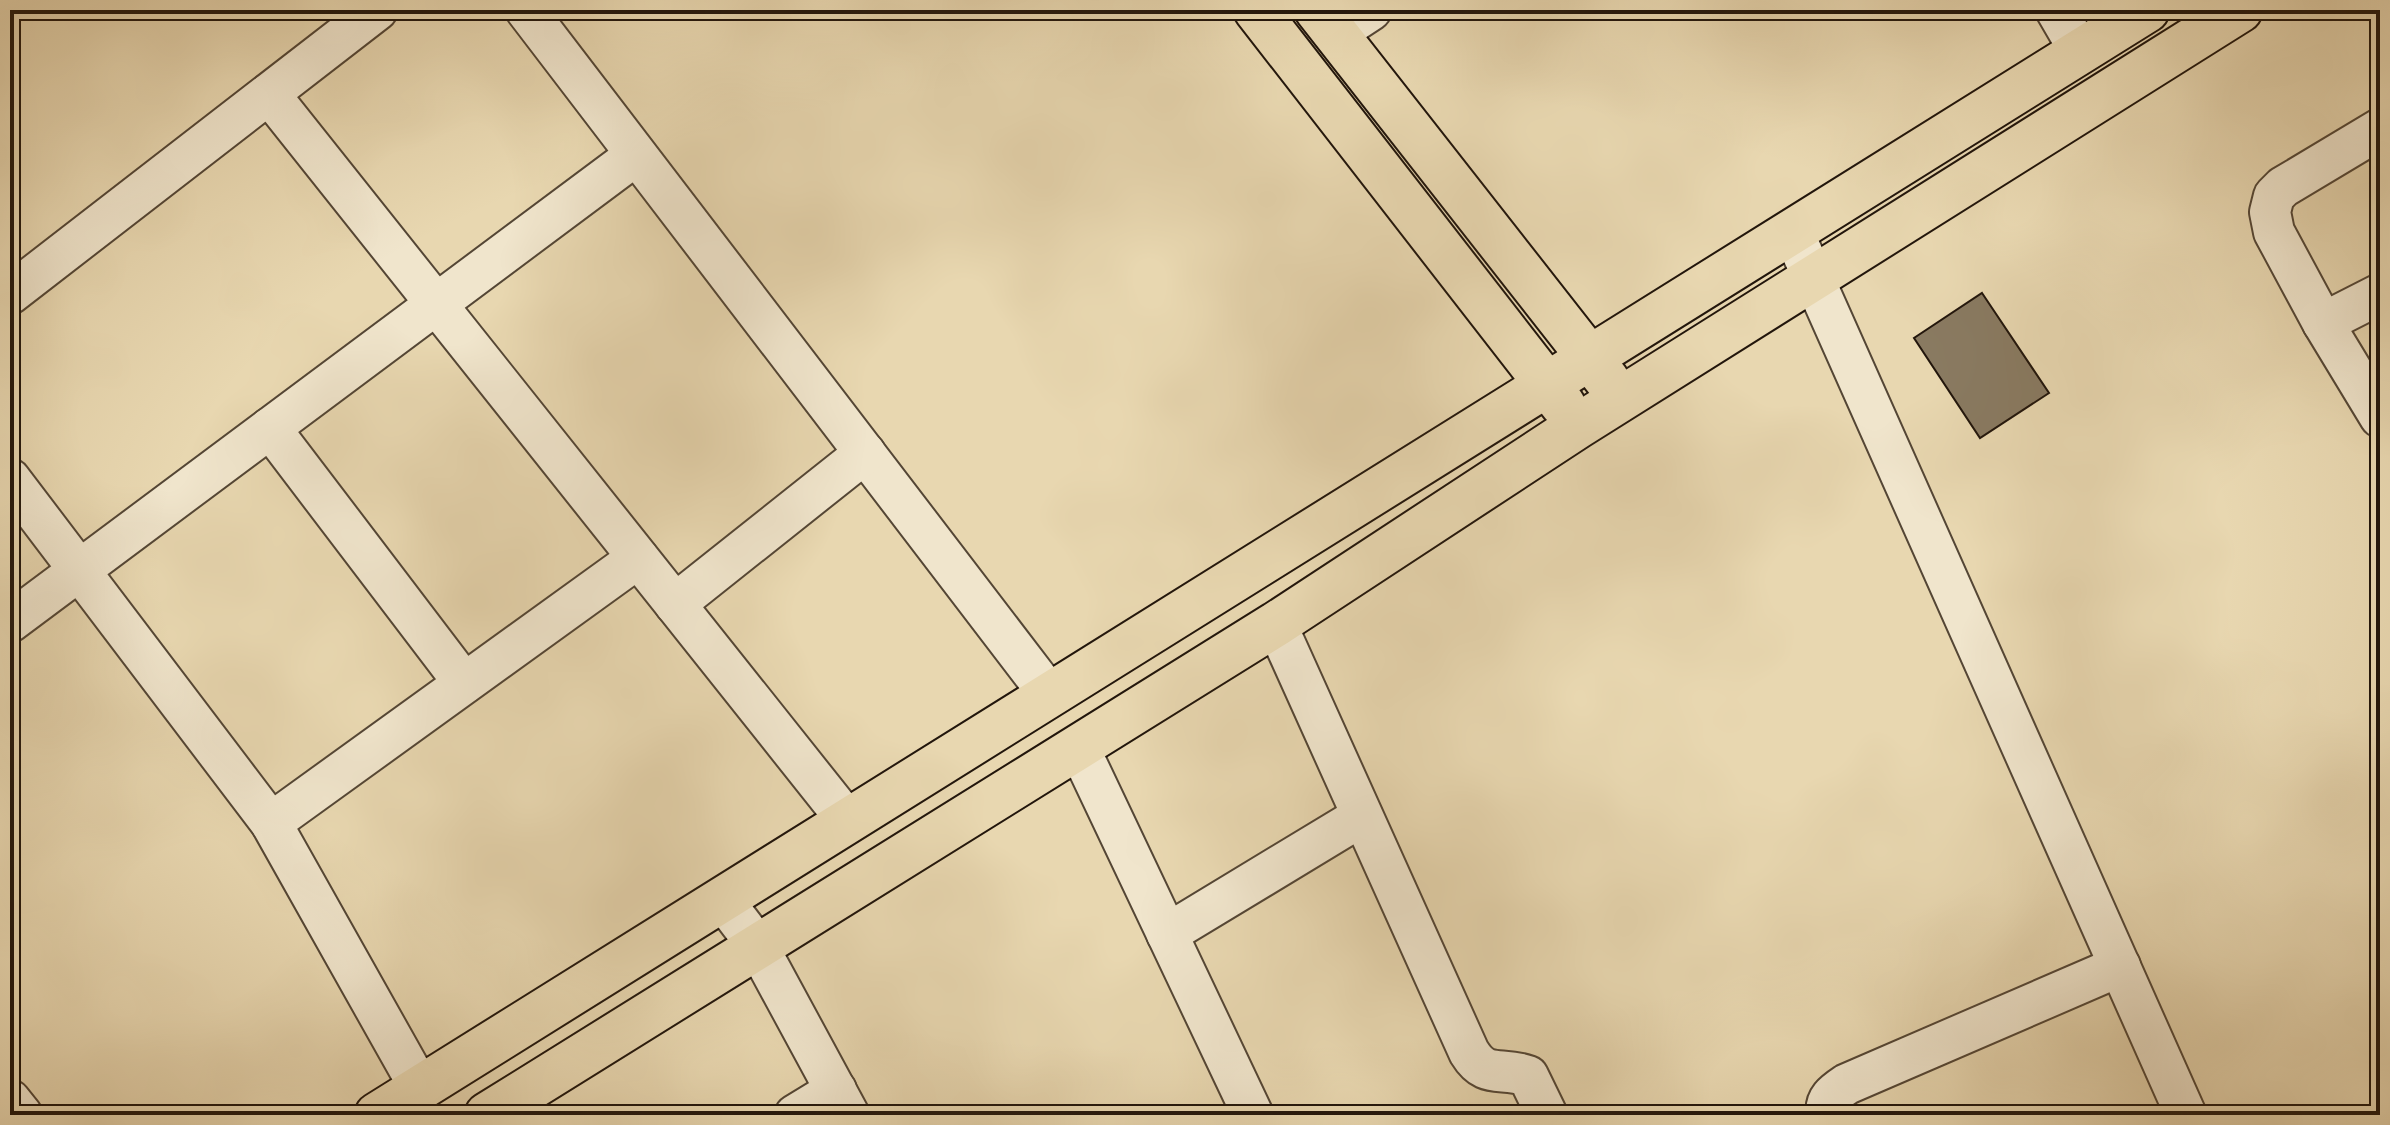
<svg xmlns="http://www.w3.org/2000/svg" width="2390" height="1125" font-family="'IM FELL Double Pica',serif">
<rect width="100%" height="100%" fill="#e8d7b0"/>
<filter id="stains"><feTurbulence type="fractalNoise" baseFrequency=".0025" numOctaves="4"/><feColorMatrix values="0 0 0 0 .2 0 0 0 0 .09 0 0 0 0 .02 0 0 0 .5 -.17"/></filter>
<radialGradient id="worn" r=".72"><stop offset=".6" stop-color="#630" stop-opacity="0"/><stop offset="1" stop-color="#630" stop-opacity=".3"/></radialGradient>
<path fill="#897a61" stroke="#22160c" stroke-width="2" d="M1982 293 2049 393 1980 438 1914 338Z"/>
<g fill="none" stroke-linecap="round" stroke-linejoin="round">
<g stroke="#544635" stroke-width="44">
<g id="minor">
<path d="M526 10 1049 694"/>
<path d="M2056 10 2081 53"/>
<path d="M1336 33 1371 10"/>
<path d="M269 94 847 820"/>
<path d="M2380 129 2283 187 2274 196 2270 212 2274 232 2323 323 2380 417"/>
<path d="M1792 230 2186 1115"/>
<path d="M10 294 377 10"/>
<path d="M2323 323 2380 294"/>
<path d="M270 428 464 683"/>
<path d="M10 479 271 823 420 1088"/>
<path d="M675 604 865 453"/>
<path d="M10 622 636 155"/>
<path d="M1276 624 1469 1052C1486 1080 1500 1066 1528 1076L1547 1115"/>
<path d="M1078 746 1253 1115"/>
<path d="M271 823 638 558"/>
<path d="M722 899 757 945 849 1115"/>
<path d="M1167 934 1362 816"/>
<path d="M10 1100 22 1115"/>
<path d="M795 1115 836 1090"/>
<path d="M1827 1115C1824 1099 1835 1092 1847 1084L2120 966"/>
</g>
</g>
<g stroke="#22160c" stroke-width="48">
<g id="major">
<path d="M1256 10 1563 405"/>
<path d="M1317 10 1607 380"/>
<path d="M377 1115 2147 10"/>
<path d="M487 1115 1276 624 1578 426 2240 10"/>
</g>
</g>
<use href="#minor" stroke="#f0e5cc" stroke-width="40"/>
<use href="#major" stroke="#e8d7b0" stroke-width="44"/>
</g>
<rect width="2390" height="1125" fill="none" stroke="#e8d7b0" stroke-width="40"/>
<rect x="12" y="12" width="2366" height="1101" fill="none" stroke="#22160c" stroke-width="4"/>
<rect x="20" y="20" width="2350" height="1085" fill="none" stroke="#22160c" stroke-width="2"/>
<rect width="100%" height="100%" filter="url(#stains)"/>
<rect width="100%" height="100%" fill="url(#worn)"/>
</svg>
